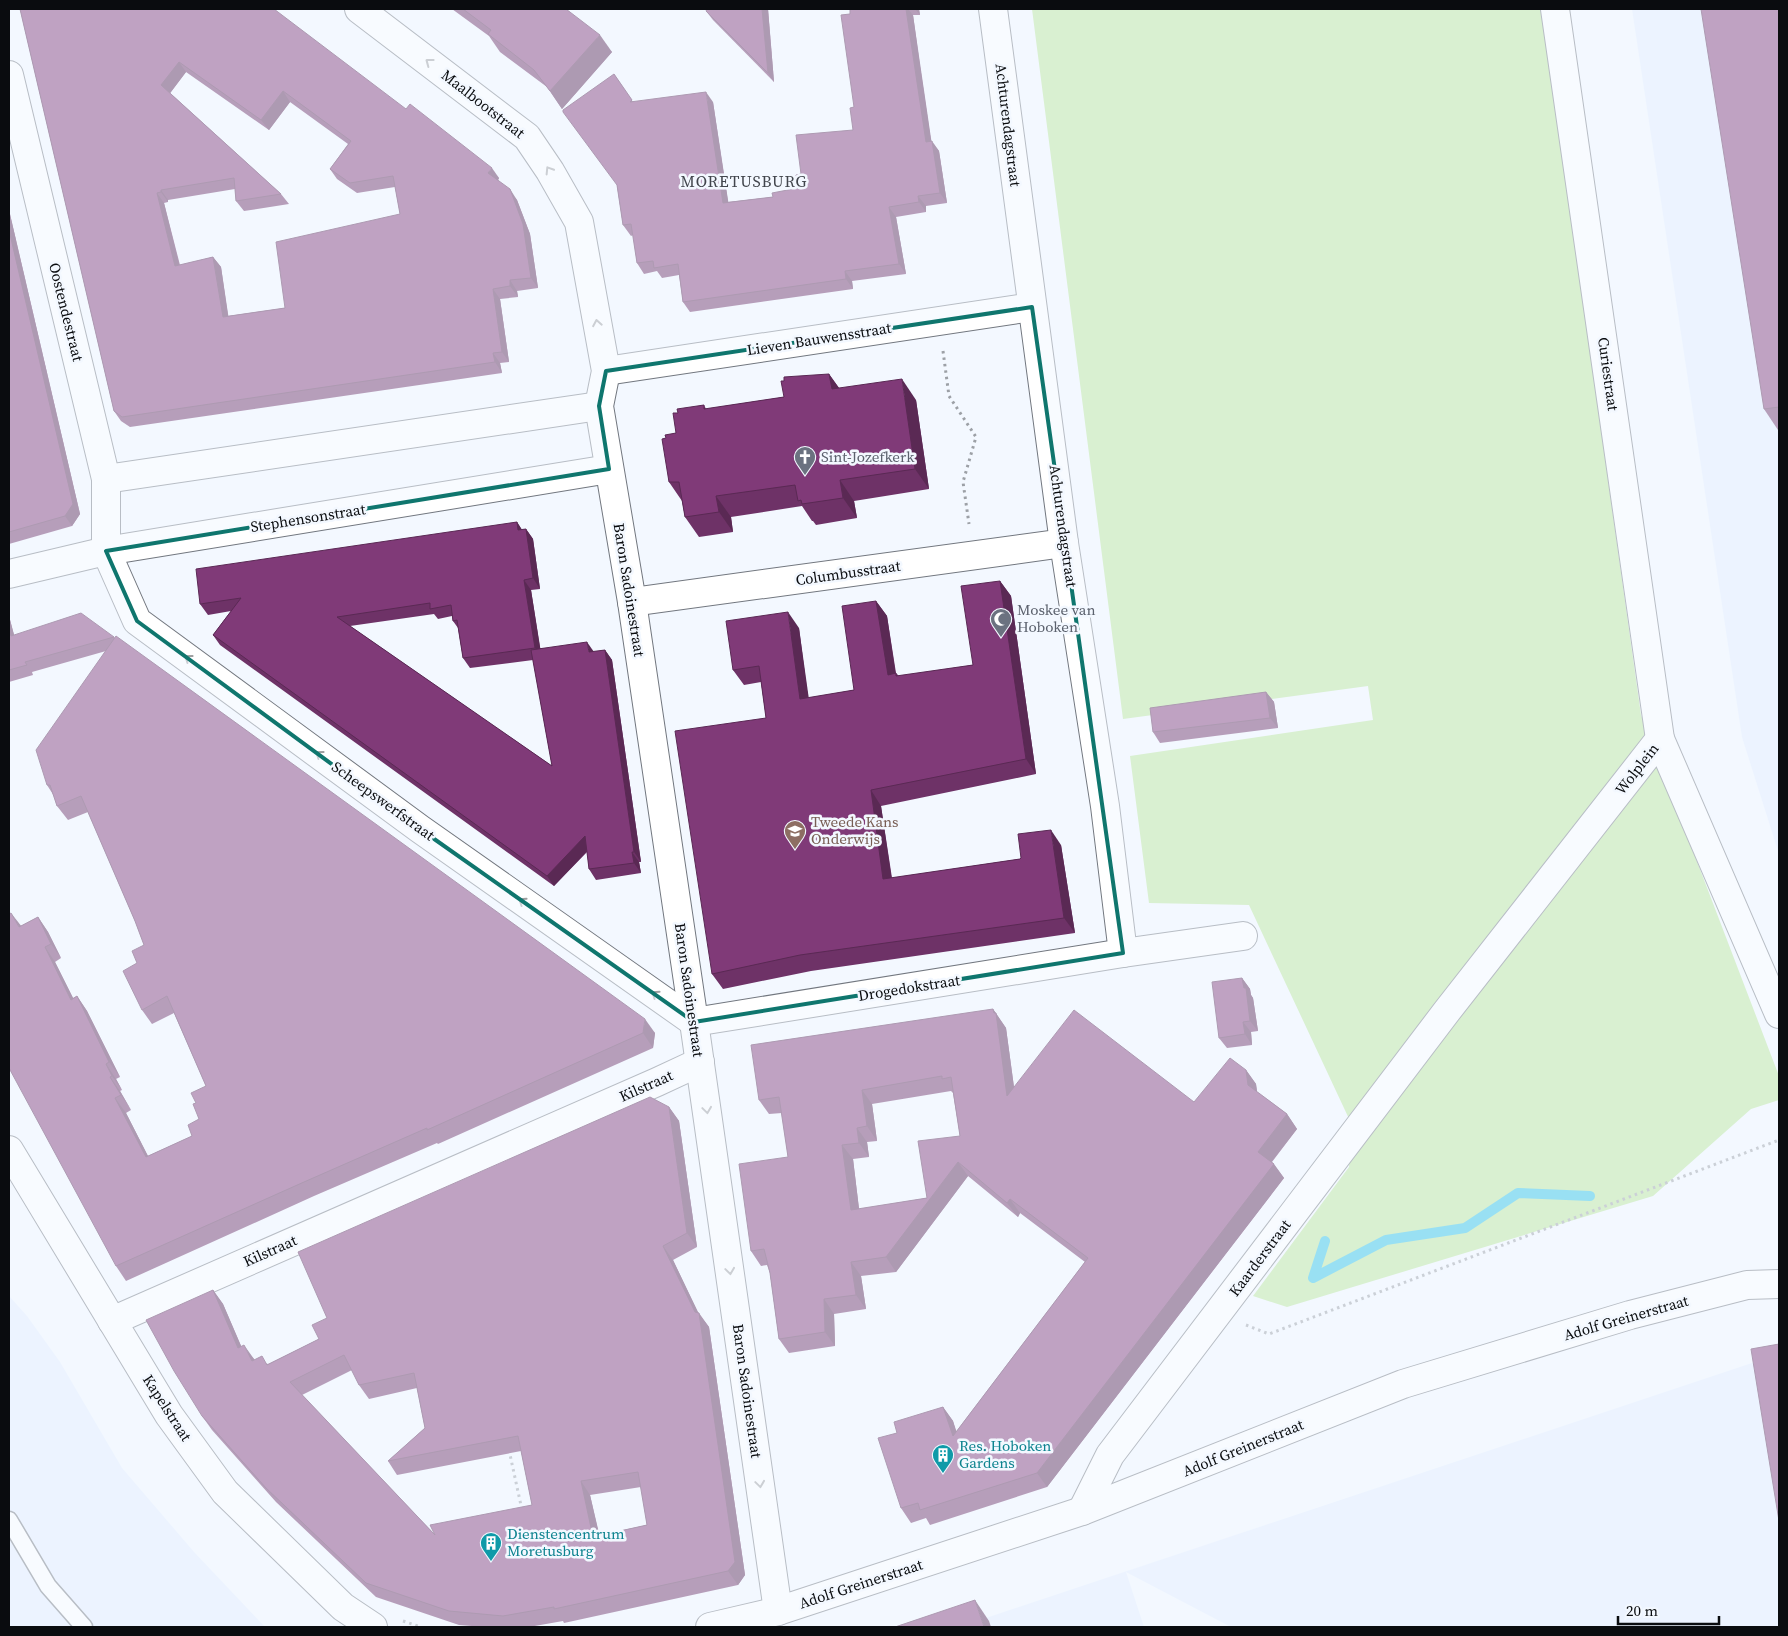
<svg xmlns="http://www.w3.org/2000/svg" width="1788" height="1636" font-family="'Source Serif 4',serif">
<rect width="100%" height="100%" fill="#f3f8ff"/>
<g fill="#e4eefe">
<path d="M1632 9H1779V854L1742 737Z"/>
<path d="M9 1296 27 1316 60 1362 122 1468 194 1552 265 1627H9Z"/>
<path d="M1779 1354V1627H1231L1126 1572 1144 1627H959Z"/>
</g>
<path fill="#bae699" d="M1032 9H1542L1641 715 1779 1076V1100L1751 1109 1653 1196 1287 1307 1253 1296 1349 1167 1351 1123 1249 905 1149 903 1130 756 1373 720 1368 686 1123 719Z"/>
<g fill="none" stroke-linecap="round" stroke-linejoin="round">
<path stroke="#2dc4e5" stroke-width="10" d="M1325 1241 1313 1278 1386 1240 1465 1228 1518 1193 1590 1196"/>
<g stroke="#72777f" stroke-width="19">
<path id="service" d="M9 1520 48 1586 84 1627"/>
</g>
<g stroke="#72777f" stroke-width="30">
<g id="minor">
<path d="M359 9 527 137 550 171 579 222 606 371 599 406 632 602 694 1022 778 1611"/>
<path d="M993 9 1064 543 1105 806 1123 953"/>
<path d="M1555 9 1660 739"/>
<path d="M9 75 106 479V551L137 621 420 829 694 1022 1123 953 1243 936"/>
<path d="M606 371 1032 307"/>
<path d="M106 479 599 406"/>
<path d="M9 574 106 551 609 469"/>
<path d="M632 602 1064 543"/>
<path d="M9 1150 169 1415 225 1492 343 1607 373 1627"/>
<path d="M112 1321 657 1082 700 1062"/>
<path d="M1082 1511 1110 1455 1447 1011 1660 739 1779 1014"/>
<path d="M710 1627 778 1611 1082 1511 1403 1384 1630 1315 1747 1285 1779 1284"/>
</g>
</g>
<g stroke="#9ca0a6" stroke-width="3" stroke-dasharray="2.5 4" stroke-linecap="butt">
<path d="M943 351 949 396 976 437 963 482 969 524"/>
<path d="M1246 1325 1269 1334 1779 1140"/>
<path d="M509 1450 522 1510"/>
<path d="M403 1621 421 1627"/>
</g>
<use href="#service" stroke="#fff" stroke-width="16"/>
<use href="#minor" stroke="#fff" stroke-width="28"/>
</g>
<g fill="#6e3267" fill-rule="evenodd">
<path d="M20 9 406 109 499 178 498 180 517 200 530 234 538 288 517 291 518 297 500 299 509 362 500 363 502 373 130 427 121 421 114 411ZM186 72 269 130 290 102 348 144 330 169 337 179 357 193 395 187 400 214 285 308 228 316 221 267 213 257 180 265 164 203 168 202V200L235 189 236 201 244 211 289 204 281 194 170 93Z"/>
<path d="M452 9H566L612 52 562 109 547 87 500 52 489 36Z"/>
<path d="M768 9 774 82 713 20 706 11Z"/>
<path d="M850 9H919L920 15H913L920 66 931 141 939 151 947 203 926 206V212L896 217 906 274 852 281 853 289 690 312 683 302 679 275 662 278 657 271 644 274 637 263 633 235 631 236 623 225 617 186 614 74 633 102H713L728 202 773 197 798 188 801 174 853 130 854 107Z"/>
<path d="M1779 9V429L1778 430 1764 409Z"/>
<path d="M9 210 80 514 72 526 9 544Z"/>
<path d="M829 374 839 388 916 400 929 489 854 501 857 518 816 525 813 521H812L802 506 731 517 733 532 699 537 685 517 682 501 669 482 666 438 676 433 678 413 704 405 706 409 784 397Z"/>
<path d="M517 522 522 530 526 529 533 539 540 589 531 590 540 648 593 652 605 650 612 660 641 862H639L641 873 596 880 589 869 587 852 554 886 220 645 213 635 231 611 208 615 200 604ZM434 614 438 619 452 616 453 621 458 628 463 658 470 668 533 660 552 766 350 626Z"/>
<path d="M1000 581 1011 596 1036 774 881 806 892 878 1020 859 1061 845 1075 933 811 971 723 989 712 974 766 718 761 682 744 685 733 670 799 628 808 698 854 690 876 601 887 616 896 673 899 676 973 665Z"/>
<path d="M9 616 14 635 114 637 655 1033 653 1048 438 1144 437 1143 314 1196 126 1281 116 1266 21 926 38 917 48 932 61 958 55 962 73 998 77 996 87 1011 120 1077 116 1079 122 1090 120 1091 131 1110 126 1113 148 1156 192 1136 199 1119 196 1103 206 1086 174 1013 152 1024 142 1010 137 963 144 945 135 921 88 812 68 820 57 806 54 796 47 785 106 651 32 672 33 675 9 682Z"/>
<path d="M1266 692 1274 702 1278 728 1160 743 1153 732Z"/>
<path d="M1242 978 1250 989 1251 995 1253 998 1258 1031 1251 1032 1252 1045 1227 1048 1219 1038Z"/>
<path d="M993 1009 1006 1028 1014 1087 1194 1102 1246 1070 1256 1084 1257 1092 1287 1114 1297 1129 1272 1162 1284 1178 1047 1487 930 1525 926 1518 911 1523 901 1508 897 1433 943 1407 953 1421 956 1432 1085 1262 1020 1213 1018 1217 968 1176 896 1272 861 1276 866 1309 834 1314 835 1346 789 1353 779 1339 770 1273 767 1265 761 1266 751 1251 788 1157 782 1113 769 1114 759 1100ZM951 1091 953 1093 960 1136 927 1198 859 1209 853 1159 869 1157 867 1142 877 1141 872 1104Z"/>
<path d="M669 1107 679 1121 697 1247 673 1260 698 1313 709 1327 745 1575 738 1585 564 1623 563 1621 529 1627H484L459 1625 376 1597 276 1502 212 1430 202 1416 213 1290 223 1304 241 1346 255 1360 268 1364 319 1339 327 1318ZM352 1370 359 1385 369 1399 417 1388 425 1428 388 1461 397 1475 521 1451 532 1505 435 1535 302 1395ZM641 1487 647 1525 599 1535 590 1495Z"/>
</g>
<g fill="#5a2954">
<path d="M762 9H768L774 82 768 73Z"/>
<path d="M906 9H908L913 15 933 152 926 142Z"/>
<path d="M915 9H919L920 15Z"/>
<path d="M600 35 612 52 562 109 550 91Z"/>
<path d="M179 62 186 72 168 96 161 85Z"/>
<path d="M283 91 290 102 269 130 261 120Z"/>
<path d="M706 92 713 102 730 213 723 203Z"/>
<path d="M932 141 939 151 947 203 940 193Z"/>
<path d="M492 168 499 178 496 184 488 173Z"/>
<path d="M510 189 517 200 530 234 538 288 531 278Z"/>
<path d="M161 190 168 200V202L161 192Z"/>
<path d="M157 193 164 203 182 276 175 266Z"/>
<path d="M918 196 926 206V212L919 202Z"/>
<path d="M889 207 896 217 906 274 899 264Z"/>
<path d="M9 210 80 514 72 526 65 516 9 230Z"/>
<path d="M213 257 221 267 230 327 223 317Z"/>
<path d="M845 271 852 281 853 289 846 279Z"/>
<path d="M510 280 517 291 518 297 510 286Z"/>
<path d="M493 289 500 299 509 362 502 352Z"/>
<path d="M493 353 500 363 502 373 495 362Z"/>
<path d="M829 374 844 395 832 389Z"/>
<path d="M902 379 916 400 929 489 915 469Z"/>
<path d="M840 480 854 501 857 518 843 498Z"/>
<path d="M716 496 731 517 733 532 719 512Z"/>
<path d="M517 522 524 533 518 530Z"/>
<path d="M526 529 533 539 540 589 533 578Z"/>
<path d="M524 580 531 590 542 659 535 648Z"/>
<path d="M1000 581 1011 596 1036 774 1026 759Z"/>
<path d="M876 601 887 616 898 690 888 675Z"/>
<path d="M788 612 799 628 811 714 800 699Z"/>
<path d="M9 616 17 646 11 636 9 629Z"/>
<path d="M587 642 594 652H589Z"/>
<path d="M605 650 612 660 641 862 634 852Z"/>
<path d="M1266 692 1274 702 1278 728 1270 718Z"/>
<path d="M871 790 881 806 894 895 883 879Z"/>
<path d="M1051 830 1061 845 1075 933 1064 918Z"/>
<path d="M585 836 592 846 554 886 547 876Z"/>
<path d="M632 852 639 862 641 873 634 863Z"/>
<path d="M11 913 22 927H19Z"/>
<path d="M38 917 48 932 61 958 51 944Z"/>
<path d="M45 947 55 962 81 1014 71 1000Z"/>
<path d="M1242 978 1250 989 1251 995 1253 998 1258 1031 1250 1021Z"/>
<path d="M77 996 87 1011 120 1077 109 1062Z"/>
<path d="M993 1009 1006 1028 1017 1110 1007 1096Z"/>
<path d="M645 1019 655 1033 653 1048 643 1033Z"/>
<path d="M1243 1022 1251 1032 1252 1045 1245 1034Z"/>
<path d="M106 1064 116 1079 122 1090 112 1076Z"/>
<path d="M1246 1070 1256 1084 1258 1099 1248 1085Z"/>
<path d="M110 1077 120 1091 131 1110 121 1095Z"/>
<path d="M862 1090 872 1104 877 1141 867 1126Z"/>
<path d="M115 1098 126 1113 156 1172 146 1157Z"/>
<path d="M669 1107 679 1121 697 1247 687 1233Z"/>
<path d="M1287 1114 1297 1129 1268 1166 1258 1152Z"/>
<path d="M857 1128 867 1142 869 1157 859 1143Z"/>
<path d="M842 1145 853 1159 861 1225 851 1210Z"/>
<path d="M958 1162 968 1176 896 1272 886 1257Z"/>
<path d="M1274 1164 1284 1178 1047 1487 1037 1473Z"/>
<path d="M1010 1199 1020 1213 1018 1217 1007 1203Z"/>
<path d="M663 1246 673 1260 699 1314V1313L709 1327 745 1575 738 1585 728 1571 695 1312Z"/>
<path d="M851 1262 861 1276 866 1309 856 1295Z"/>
<path d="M213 1290 223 1304 248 1362 238 1348Z"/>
<path d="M824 1299 834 1314 835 1346 825 1332Z"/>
<path d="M244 1345 254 1359 262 1375 252 1361Z"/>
<path d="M943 1407 953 1421 963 1451 953 1436Z"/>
<path d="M581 1481 590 1495 603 1550 593 1537Z"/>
<path d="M975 1600 989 1621 991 1627H984Z"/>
</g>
<g fill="#803a78" stroke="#5a2954" fill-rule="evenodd">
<path d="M20 9H274L406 109 410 104 492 168 488 173 510 189 523 224 531 278 510 280V286L493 289 502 352 493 353 495 362 122 417 114 411ZM179 62 261 120 283 91 351 141 330 169 350 183 393 176 400 214 276 242 285 308 223 317 213 257 175 266 157 193 161 192V190L234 178 236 201 281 194 161 85Z"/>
<path d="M463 9H566L600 35 550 91 534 70 488 34 491 30Z"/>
<path d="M707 9H762L768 73 706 11Z"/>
<path d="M850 9H906L926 142 932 141 940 193 918 196 919 202 889 207 899 264 845 271 846 279 683 302 678 264 654 268 653 261 637 263 631 224 623 225 617 185 563 112V110L614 74 632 100 630 102 706 92 723 203 773 197 772 193 798 188 796 175 801 174 796 135 853 130 850 108 854 107 841 15 850 14Z"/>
<path d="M1701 9H1779V407L1764 409Z"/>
<path d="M9 230 73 504 65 516 9 532Z"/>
<path d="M829 374 832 389 902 379 915 469 840 480 843 498 802 504 801 500 798 501 795 485 716 496 719 512 685 517 679 482H669L662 439 666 438 665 435 676 433 673 413H678L677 409 704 405V409L784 397 781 381H784V377Z"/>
<path d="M517 522 518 530 526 529 533 578 524 580 535 648 463 658 457 620 453 621 451 605 430 609V603L337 617 552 766 531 650 587 642 589 652 605 650 634 852H632L634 863 589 869 585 836 547 876 213 635 241 598 200 604 196 569Z"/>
<path d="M1000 581 1026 759 871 790 883 879 1020 859 1021 858 1018 834 1051 830 1064 918 800 955 712 974 675 731 766 718 759 666 733 670 726 621 788 612 800 699 854 690 842 606 876 601 888 675 896 673V676L973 665 961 586Z"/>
<path d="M81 613 114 637 25 662 27 665 9 670V629L11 636Z"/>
<path d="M116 636 645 1019 643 1033 427 1130V1128L304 1182 116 1266 9 1068V914L11 913 19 927 38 917 51 944 45 947 71 1000 77 996 109 1062 106 1064 112 1076 110 1077 121 1095 115 1098 146 1157 192 1136 188 1125 199 1119 193 1104 196 1103 191 1093 206 1086 167 996 142 1010 123 971 137 963 132 951 144 945 135 921 81 796 57 806 50 785H47L36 750Z"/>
<path d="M1266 692 1270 718 1153 732 1150 708Z"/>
<path d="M1242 978 1244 988H1246L1250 1021 1243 1022 1245 1034 1219 1038 1212 982Z"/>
<path d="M993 1009 994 1013H996L1007 1096 1074 1010 1194 1102 1230 1058 1246 1070 1248 1085 1287 1114 1258 1152 1274 1164 1037 1473 920 1510 918 1503 901 1508 878 1438 897 1433 894 1422 943 1407 953 1436 1088 1258 1010 1199 1007 1203 958 1162 886 1257 851 1262 856 1295 824 1299 825 1332 779 1339 770 1273 764 1249 751 1251 739 1164 788 1157 779 1097 759 1100 751 1045ZM942 1076V1079L951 1077 960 1136 918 1141 927 1198 851 1210 842 1145 859 1143 857 1128 867 1126 862 1090Z"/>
<path d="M650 1097 669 1107 687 1233 663 1246 695 1312 699 1313 735 1562 728 1571 554 1609V1607L503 1616 449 1611 366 1583 266 1488 202 1416 174 1371 146 1320 213 1290 238 1348 244 1345 252 1361 262 1356 267 1365 319 1339 312 1325 327 1318 298 1252ZM344 1355 359 1385 414 1373 425 1428 388 1461 518 1436 532 1505 430 1525 435 1535 290 1382ZM638 1472 647 1525 593 1537 581 1481Z"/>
<path d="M1779 1344V1521L1751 1349Z"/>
<path d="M975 1600 984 1627H895Z"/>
</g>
<defs><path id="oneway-chevron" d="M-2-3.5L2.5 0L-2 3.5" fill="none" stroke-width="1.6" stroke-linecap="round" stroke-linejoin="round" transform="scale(1.25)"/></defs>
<g stroke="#9d9e9f">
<use href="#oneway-chevron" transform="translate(429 62) rotate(-143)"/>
<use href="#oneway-chevron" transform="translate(549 170) rotate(-122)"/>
<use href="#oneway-chevron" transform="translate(597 323) rotate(-100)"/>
<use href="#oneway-chevron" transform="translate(188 658) rotate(-144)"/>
<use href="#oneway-chevron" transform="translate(319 754) rotate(-144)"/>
<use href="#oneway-chevron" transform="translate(522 901) rotate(-145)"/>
<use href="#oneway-chevron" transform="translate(655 994) rotate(-145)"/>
<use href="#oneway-chevron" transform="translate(707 1110) rotate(82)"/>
<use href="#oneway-chevron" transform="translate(730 1271) rotate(82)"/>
<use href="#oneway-chevron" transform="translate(760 1484) rotate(82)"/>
</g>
<path d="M0 0H1788V1636H0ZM1032 307 1123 953 694 1022 420 829 137 621 106 551 609 469 599 406 606 371Z" fill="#f3f8ff" fill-opacity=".55" fill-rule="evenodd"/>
<path fill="none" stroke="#0f766e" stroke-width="4" stroke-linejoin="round" d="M1032 307 1123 953 694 1022 420 829 137 621 106 551 609 469 599 406 606 371Z"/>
<defs>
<g id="church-pin" transform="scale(1.125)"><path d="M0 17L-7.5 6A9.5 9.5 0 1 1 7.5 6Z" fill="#6b7280" stroke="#f3f8ff"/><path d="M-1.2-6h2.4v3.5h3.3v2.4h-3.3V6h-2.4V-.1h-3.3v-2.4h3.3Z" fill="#fff"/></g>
<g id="mosque-pin" transform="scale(1.125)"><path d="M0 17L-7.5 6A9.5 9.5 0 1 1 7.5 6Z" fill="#6b7280" stroke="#f3f8ff"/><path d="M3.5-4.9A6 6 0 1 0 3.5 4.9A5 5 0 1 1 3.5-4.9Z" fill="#fff"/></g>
<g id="school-pin" transform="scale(1.125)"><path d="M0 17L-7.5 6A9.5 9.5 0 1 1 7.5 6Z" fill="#8d6e63" stroke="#f3f8ff"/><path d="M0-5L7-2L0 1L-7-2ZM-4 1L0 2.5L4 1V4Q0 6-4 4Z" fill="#fff"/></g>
<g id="building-pin" transform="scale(1.125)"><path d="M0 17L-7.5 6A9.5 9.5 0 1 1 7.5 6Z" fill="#0f9aa8" stroke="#f3f8ff"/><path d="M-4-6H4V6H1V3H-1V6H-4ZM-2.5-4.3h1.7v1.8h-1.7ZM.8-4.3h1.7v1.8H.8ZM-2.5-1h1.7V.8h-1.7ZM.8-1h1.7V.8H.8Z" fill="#fff"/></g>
</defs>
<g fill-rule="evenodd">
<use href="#church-pin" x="805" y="457"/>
<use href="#mosque-pin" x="1001" y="619"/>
<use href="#school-pin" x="795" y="831"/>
<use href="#building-pin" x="943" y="1455"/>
<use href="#building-pin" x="491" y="1543"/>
</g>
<g text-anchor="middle" stroke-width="5" stroke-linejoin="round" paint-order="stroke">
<g font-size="15" fill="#0a0c0f" stroke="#f3f8ff">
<text transform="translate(483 104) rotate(38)" y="5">Maalbootstraat</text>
<text transform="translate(1008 125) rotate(83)" y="5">Achturendagstraat</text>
<text transform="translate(66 312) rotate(76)" y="5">Oostendestraat</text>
<text transform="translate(819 339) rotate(-9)" y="5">Lieven Bauwensstraat</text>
<text transform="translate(1608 374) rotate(82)" y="5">Curiestraat</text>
<text transform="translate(308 518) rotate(-9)" y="5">Stephensonstraat</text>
<text transform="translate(1063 526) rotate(82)" y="5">Achturendagstraat</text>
<text transform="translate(848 573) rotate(-8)" y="5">Columbusstraat</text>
<text transform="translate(629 590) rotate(81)" y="5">Baron Sadoinestraat</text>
<text transform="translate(1637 769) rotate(-52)" y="5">Wolplein</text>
<text transform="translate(383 801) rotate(36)" y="5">Scheepswerfstraat</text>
<text transform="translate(909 988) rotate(-9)" y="5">Drogedokstraat</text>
<text transform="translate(689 990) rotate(82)" y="5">Baron Sadoinestraat</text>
<text transform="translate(646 1086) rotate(-24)" y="5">Kilstraat</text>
<text transform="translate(270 1251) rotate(-24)" y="5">Kilstraat</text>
<text transform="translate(1260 1258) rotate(-53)" y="5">Kaarderstraat</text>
<text transform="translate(1626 1318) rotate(-16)" y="5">Adolf Greinerstraat</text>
<text transform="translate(747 1391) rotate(82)" y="5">Baron Sadoinestraat</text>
<text transform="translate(167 1408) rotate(57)" y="5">Kapelstraat</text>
<text transform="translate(1243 1448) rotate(-22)" y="5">Adolf Greinerstraat</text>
<text transform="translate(861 1584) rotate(-18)" y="5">Adolf Greinerstraat</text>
</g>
<g font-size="15" fill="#5b616d" stroke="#f3f8ff" text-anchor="start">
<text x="821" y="462">Sint-Jozefkerk</text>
<text x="1017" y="615">Moskee van<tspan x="1017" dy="17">Hoboken</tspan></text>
</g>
<g font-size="15" fill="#785e54" stroke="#f3f8ff" text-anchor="start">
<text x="811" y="827">Tweede Kans<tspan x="811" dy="17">Onderwijs</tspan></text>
</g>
<g font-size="15" fill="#0d838f" stroke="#f3f8ff" text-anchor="start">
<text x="959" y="1451">Res. Hoboken<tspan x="959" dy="17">Gardens</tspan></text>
<text x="507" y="1539">Dienstencentrum<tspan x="507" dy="17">Moretusburg</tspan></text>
</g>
<g font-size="16" letter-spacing="1" fill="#41454c" stroke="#f3f8ff">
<text x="744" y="187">MORETUSBURG</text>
</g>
</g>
<rect width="1788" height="1636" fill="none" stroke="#0a0c0f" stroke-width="20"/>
<path d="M1618 1616v8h101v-8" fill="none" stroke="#0a0c0f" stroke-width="2.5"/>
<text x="1626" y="1616" font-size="15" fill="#0a0c0f" stroke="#f3f8ff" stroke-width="4" paint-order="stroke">20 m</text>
</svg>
